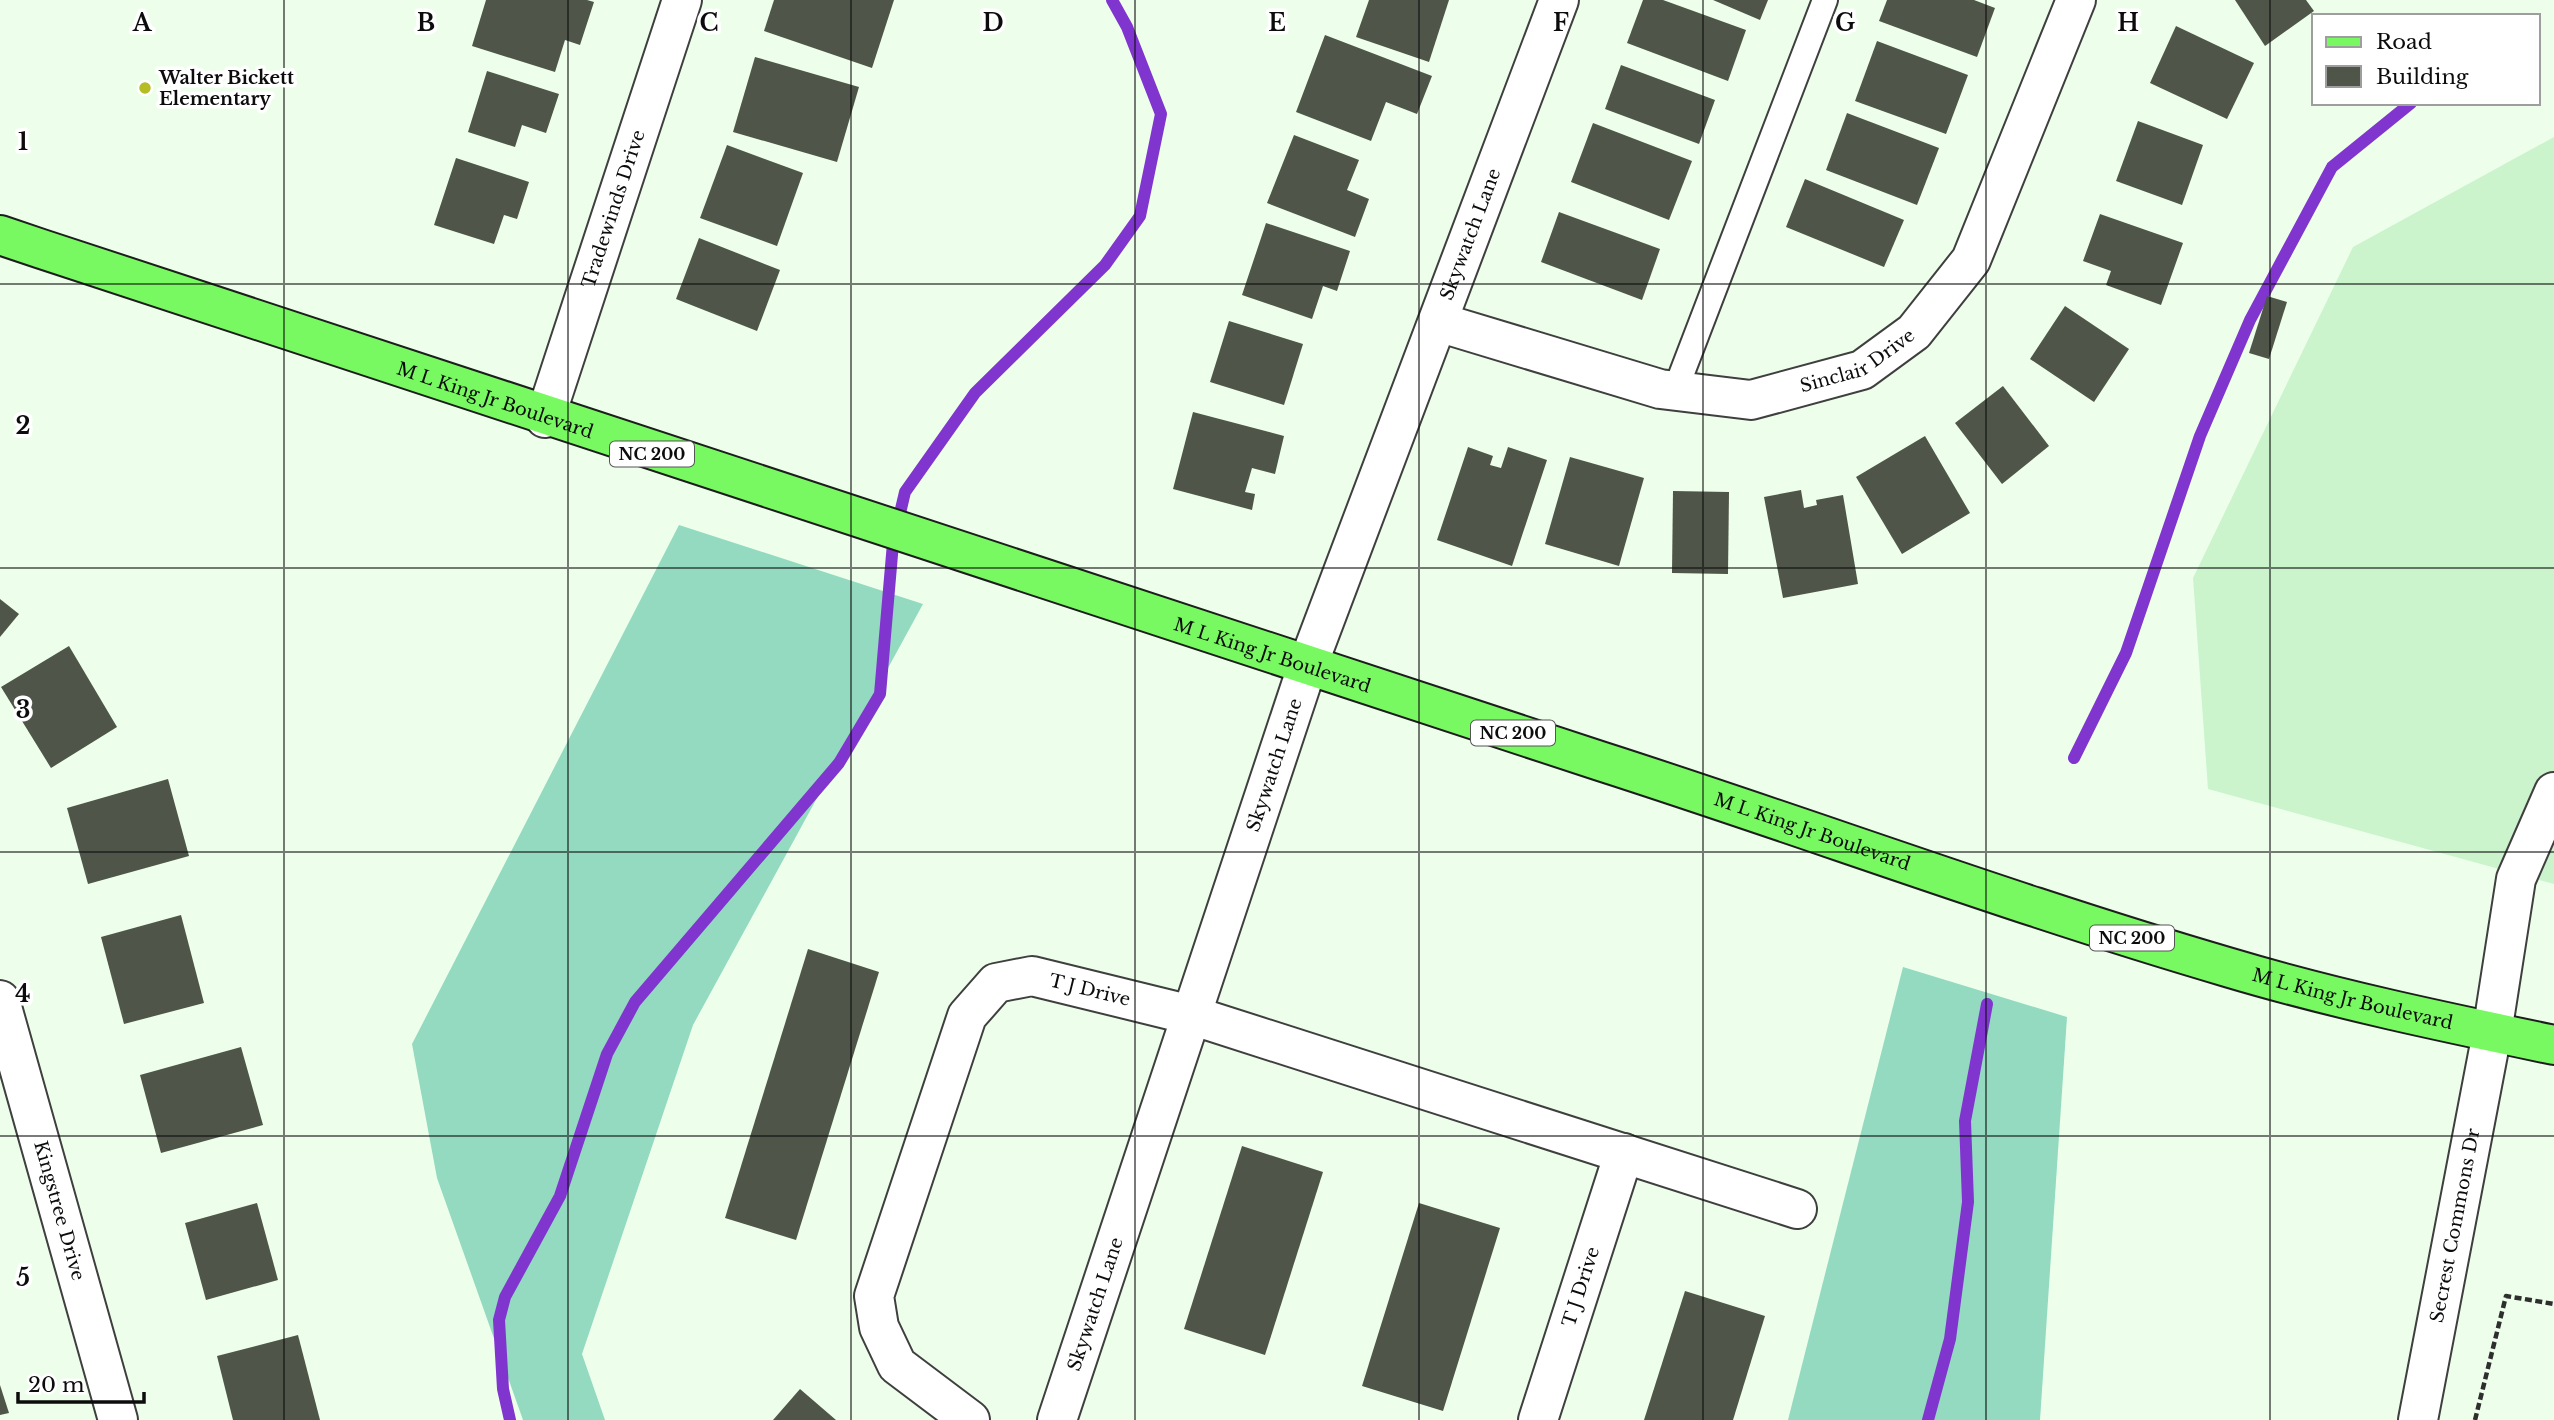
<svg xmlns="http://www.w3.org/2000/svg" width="2554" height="1420" font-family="'Libre Baskerville',serif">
<rect width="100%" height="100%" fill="#edffeb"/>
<path fill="#cbf4cc" d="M2554 137V884L2208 789 2193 578 2353 247Z"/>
<g fill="#94dac1">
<path d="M679 525 923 604 693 1025 582 1354 605 1420H523L437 1178 412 1044Z"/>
<path d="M1903 967 2067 1017 2040 1420H1788Z"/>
</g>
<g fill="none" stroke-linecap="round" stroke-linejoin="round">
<g stroke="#8036ce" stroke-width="12">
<path d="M2074 758 2126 653 2200 436 2250 320 2332 167 2411 103"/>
<path d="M510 1420 503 1389 499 1320 505 1297 560 1196 607 1054 635 1002 839 763 880 694 893 543 905 492 975 393 1105 265 1140 216 1161 114 1127 27 1112 0"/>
<path d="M1928 1420 1950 1339 1968 1202 1965 1121 1987 1004"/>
</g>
</g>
<g fill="#4f5548">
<path d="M486 0H587L594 2 580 45 565 40 555 72 472 46Z"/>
<path d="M774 0H894L872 68 764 31Z"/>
<path d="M1369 0H1449L1429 62 1356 37Z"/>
<path d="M1643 0H1663L1746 30 1728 81 1627 43Z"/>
<path d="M1713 0H1768L1760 20Z"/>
<path d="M1887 0H1974L1995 8 1977 57 1879 21Z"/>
<path d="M2235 0H2306L2314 11 2265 46Z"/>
<path d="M2176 26 2254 63 2227 119 2150 83Z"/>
<path d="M1325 35 1432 76 1417 114 1386 102 1371 141 1296 112Z"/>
<path d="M1877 41 1968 75 1946 134 1855 101Z"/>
<path d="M755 57 859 87 837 162 733 132Z"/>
<path d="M1621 65 1715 100 1699 144 1605 109Z"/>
<path d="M487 71 559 94 546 133 522 125 515 147 468 132Z"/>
<path d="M1847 113 1939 148 1917 205 1826 170Z"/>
<path d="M2138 121 2203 145 2182 205 2116 181Z"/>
<path d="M1593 123 1692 161 1669 220 1571 182Z"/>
<path d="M1294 135 1359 160 1347 190 1369 199 1355 237 1267 203Z"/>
<path d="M727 145 803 173 777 246 700 218Z"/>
<path d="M456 158 529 182 517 219 504 215 494 244 434 225Z"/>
<path d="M1805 179 1904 220 1884 267 1786 227Z"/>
<path d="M1559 212 1660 249 1642 300 1541 262Z"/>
<path d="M2100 214 2183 243 2161 305 2106 285 2111 271 2083 261Z"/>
<path d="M1266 223 1350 251 1337 291 1323 286 1312 319 1242 295Z"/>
<path d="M699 238 780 270 757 331 676 299Z"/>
<path d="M2267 296 2287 302 2269 359 2249 353Z"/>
<path d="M2065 306 2129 349 2094 402 2030 359Z"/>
<path d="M1229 321 1303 344 1284 405 1210 382Z"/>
<path d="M2003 386 2049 446 2002 484 1955 423Z"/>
<path d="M1193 412 1284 436 1275 474 1252 468 1245 492 1255 494 1252 510 1173 489Z"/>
<path d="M1925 436 1970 513 1902 554 1856 477Z"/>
<path d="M1468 447 1493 456 1490 465 1501 468 1508 447 1547 460 1512 566 1437 540Z"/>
<path d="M1570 457 1644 478 1619 566 1545 544Z"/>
<path d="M1801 490 1804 508 1817 505 1816 500 1843 495 1858 584 1783 598 1764 497Z"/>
<path d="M1673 491 1729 492 1728 574 1672 573Z"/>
<path d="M0 599 19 614 0 637Z"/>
<path d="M69 646 117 727 51 768 1 687Z"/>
<path d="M168 779 189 856 88 884 67 808Z"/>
<path d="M181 915 204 1003 124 1024 101 937Z"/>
<path d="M808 949 879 972 796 1240 725 1218Z"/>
<path d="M241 1047 263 1125 161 1153 140 1075Z"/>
<path d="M1242 1146 1323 1172 1265 1355 1184 1329Z"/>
<path d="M257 1203 278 1280 206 1300 185 1223Z"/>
<path d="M1419 1203 1500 1228 1443 1411 1362 1386Z"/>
<path d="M1685 1291 1765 1316 1733 1420H1644Z"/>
<path d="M298 1335 320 1420H233L217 1356Z"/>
<path d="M0 1385 9 1413 0 1415Z"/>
<path d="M800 1389 836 1420H773Z"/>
</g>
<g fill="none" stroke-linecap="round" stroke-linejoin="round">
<g stroke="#3f3f3f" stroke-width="28">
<path id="service" d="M1675 391 1825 0"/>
</g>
<g stroke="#3f3f3f" stroke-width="42">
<g id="minor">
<path id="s1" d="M1438 322 1660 389 1751 400 1862 370 1914 332 1971 260 2076 0"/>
<path id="s2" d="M545 418 682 0"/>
<path id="s3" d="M0 1000 118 1420"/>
<path id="s4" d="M970 1420 897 1365 879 1327 874 1296 967 1016 996 983 1032 976 1191 1015 1797 1209"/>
<path id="s5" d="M1057 1420 1307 667 1559 0"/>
<path id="s6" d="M1538 1420 1624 1153"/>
<path id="s7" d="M2418 1420 2492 1033 2516 879 2554 792"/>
</g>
</g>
<g stroke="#1d1d1d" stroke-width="42">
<g id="primary">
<path id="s8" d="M0 235C532 414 1065 590 1600 761 1809 828 2015 905 2227 967 2334 999 2444 1022 2554 1045"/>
</g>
</g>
<path stroke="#2e2e2e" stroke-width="4.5" stroke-dasharray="7 3.5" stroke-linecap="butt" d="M2475 1420 2506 1296 2554 1304"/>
<use href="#service" stroke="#fff" stroke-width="24"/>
<use href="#minor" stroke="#fff" stroke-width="38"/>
<use href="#primary" stroke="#78f961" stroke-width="38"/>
</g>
<path fill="none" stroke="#0c0c0c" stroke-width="2" stroke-opacity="0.55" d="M284 0V1420M568 0V1420M851 0V1420M1135 0V1420M1419 0V1420M1703 0V1420M1986 0V1420M2270 0V1420M0 284H2554M0 568H2554M0 852H2554M0 1136H2554"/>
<circle fill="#b5bc24" stroke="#fff" stroke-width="2.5" cx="145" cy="88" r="7"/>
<g text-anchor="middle" stroke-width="7" stroke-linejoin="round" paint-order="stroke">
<g fill="#fff" stroke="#555" stroke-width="2">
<rect x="610" y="441.5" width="84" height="25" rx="5"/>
<rect x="1471" y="720.5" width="84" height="25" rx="5"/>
<rect x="2090" y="925.5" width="84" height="25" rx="5"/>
</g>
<g font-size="16" font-weight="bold" fill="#0c0c0c">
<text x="652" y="460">NC 200</text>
<text x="1513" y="739">NC 200</text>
<text x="2132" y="944">NC 200</text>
</g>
<g font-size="18" font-weight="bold" fill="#0c0c0c" stroke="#fff" text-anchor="start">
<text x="159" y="84">Walter Bickett<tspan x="159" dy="21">Elementary</tspan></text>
</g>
<g font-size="18" fill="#0c0c0c" stroke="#fff">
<text dy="6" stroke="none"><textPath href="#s2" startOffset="220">Tradewinds Drive</textPath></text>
<text dy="6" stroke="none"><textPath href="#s5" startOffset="1256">Skywatch Lane</textPath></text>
<text dy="6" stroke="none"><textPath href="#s1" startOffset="438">Sinclair Drive</textPath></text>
<text dy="6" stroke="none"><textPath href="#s8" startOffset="522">M L King Jr Boulevard</textPath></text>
<text dy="6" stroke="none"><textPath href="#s8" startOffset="1340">M L King Jr Boulevard</textPath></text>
<text dy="6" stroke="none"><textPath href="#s5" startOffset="690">Skywatch Lane</textPath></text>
<text dy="6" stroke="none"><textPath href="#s8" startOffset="1908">M L King Jr Boulevard</textPath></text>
<text dy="6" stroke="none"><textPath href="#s4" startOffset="600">T J Drive</textPath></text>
<text dy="6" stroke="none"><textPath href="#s8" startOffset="2474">M L King Jr Boulevard</textPath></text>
<text dy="6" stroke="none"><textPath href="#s3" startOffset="219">Kingstree Drive</textPath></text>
<text dy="6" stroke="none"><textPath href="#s7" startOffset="198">Secrest Commons Dr</textPath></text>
<text dy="6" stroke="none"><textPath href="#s6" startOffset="140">T J Drive</textPath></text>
<text dy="6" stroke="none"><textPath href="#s5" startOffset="122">Skywatch Lane</textPath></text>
</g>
</g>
<g font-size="23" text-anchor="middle" font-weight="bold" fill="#0c0c0c" stroke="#fff" stroke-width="7" stroke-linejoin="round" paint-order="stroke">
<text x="142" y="31">A</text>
<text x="426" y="31">B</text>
<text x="709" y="31">C</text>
<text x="993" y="31">D</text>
<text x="1277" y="31">E</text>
<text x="1561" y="31">F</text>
<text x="1845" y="31">G</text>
<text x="2128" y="31">H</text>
<text x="23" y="150">1</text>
<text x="23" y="434">2</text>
<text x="23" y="718">3</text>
<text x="23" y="1002">4</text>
<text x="23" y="1286">5</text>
</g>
<rect x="2312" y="14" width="228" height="91" fill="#ffffff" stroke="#9e9e9e" stroke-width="2"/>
<rect x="2326" y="37" width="35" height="10" fill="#78f961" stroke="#9e9e9e" stroke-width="2"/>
<text x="2376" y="49" font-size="21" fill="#0c0c0c">Road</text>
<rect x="2326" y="66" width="35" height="21" fill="#4f5548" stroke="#9e9e9e" stroke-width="2"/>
<text x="2376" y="84" font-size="21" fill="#0c0c0c">Building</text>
<path d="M18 1392v10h126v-10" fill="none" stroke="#0c0c0c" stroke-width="3.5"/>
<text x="28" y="1392" font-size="21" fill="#0c0c0c" stroke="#ffffff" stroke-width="5" paint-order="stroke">20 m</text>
</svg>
